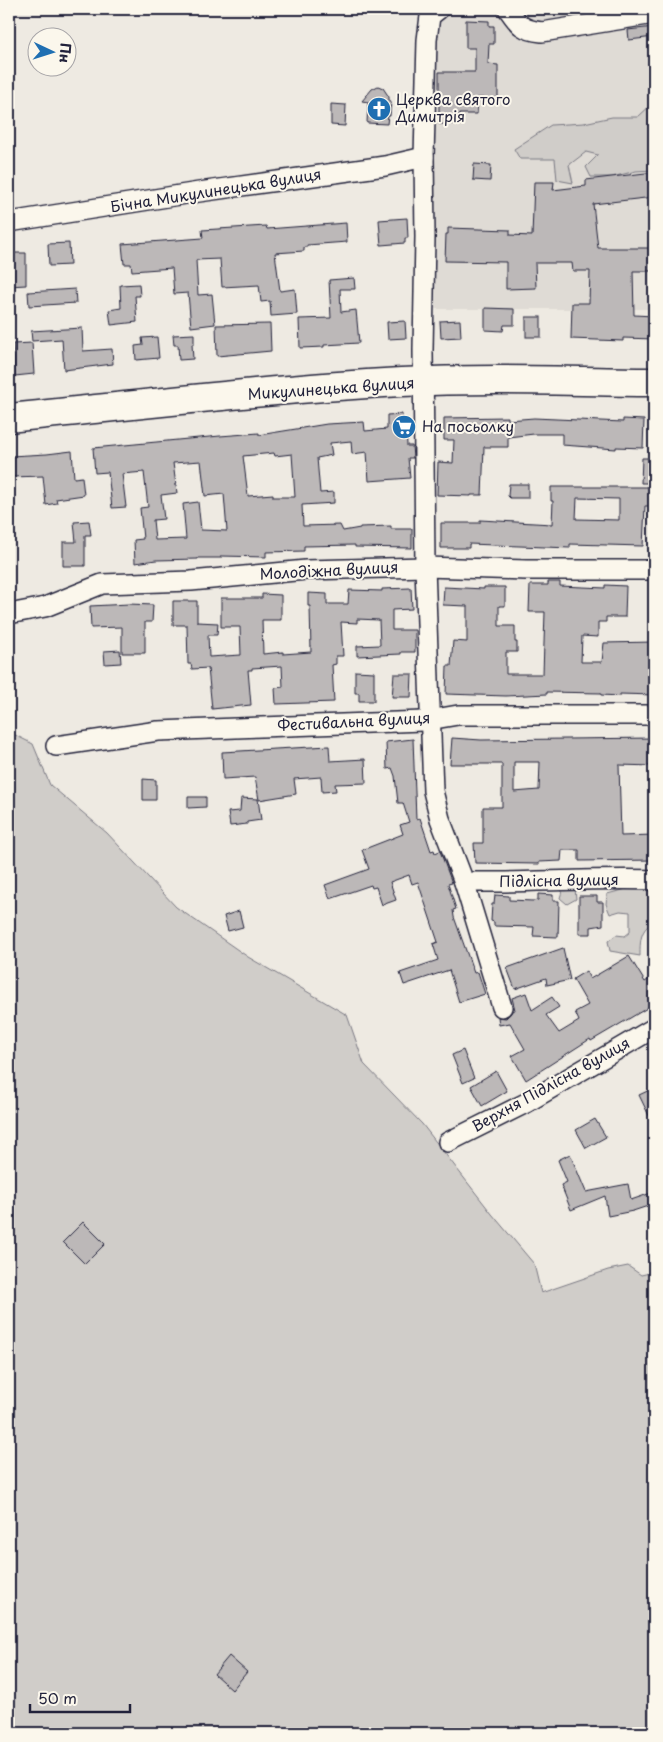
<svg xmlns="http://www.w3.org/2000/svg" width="663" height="1742" font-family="'Playpen Sans',sans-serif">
<rect width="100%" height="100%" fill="#eeeae2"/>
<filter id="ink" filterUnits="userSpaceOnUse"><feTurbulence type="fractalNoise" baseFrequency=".02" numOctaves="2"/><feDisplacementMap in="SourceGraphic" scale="10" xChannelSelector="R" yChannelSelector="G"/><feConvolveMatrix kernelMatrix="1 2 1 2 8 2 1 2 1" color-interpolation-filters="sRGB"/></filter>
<g filter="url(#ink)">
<path fill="#dfdbd5" d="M432 9H654V309H435Z"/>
<g fill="#d0cdc9" stroke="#797882">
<path d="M654 102V170L636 171 612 177H591L586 167 598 155 586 152 569 165 573 183 557 180 555 159H520L514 149 551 125 584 123 612 117H638Z"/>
<path d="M9 732 33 744 50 785 107 833 176 907 248 957 347 1015 364 1064 422 1124 492 1214 534 1264 541 1293 608 1270 628 1266 641 1275 654 1272V1664L652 1666 654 1672V1733H9Z"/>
<path d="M563 888H575L576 899 567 904 560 898Z"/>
<path d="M627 889 654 890V922C640 929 640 941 640 956L610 951 608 941 616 935 625 936 630 932V912L620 911 610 914 606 904 607 894Z"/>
</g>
<g fill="#bcb8b8" stroke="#22223b" fill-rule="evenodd">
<path d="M466 20 489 21V26H494V44H489L488 64 498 65V98H478L477 114H459V124H439V72H475V48H466Z"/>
<path d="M654 27V37L629 40 628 30Z"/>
<path d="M378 86 383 88 389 97V101H391L390 116H388L387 124 367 123 368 102 362 101 372 89Z"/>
<path d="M331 104 346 105 345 126 331 125Z"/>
<path d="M474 164 491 165 490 181 473 180Z"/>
<path d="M654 172V197L593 204 598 248H654V271H633L634 315 654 316V339L623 338V341L571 339 572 303H589L590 271H573L572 263H535L536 288 506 289V262L445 261 446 234H448V228L510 230V235L532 236 534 182H554L553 190 586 186V180Z"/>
<path d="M407 218 408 238H405V243L381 245 379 220Z"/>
<path d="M346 223 347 242 307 245V247H304V251L275 253 280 291 295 289 297 314 271 316 270 301 261 302 259 285 222 287 220 259 196 260 198 295 212 294 215 324 191 327 188 293 174 294 172 268 132 271 131 264H124L122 244 203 238 202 230 266 226 267 229Z"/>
<path d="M69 243 70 265 49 266 48 244Z"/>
<path d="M14 253H26V285L9 286V255H14Z"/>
<path d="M354 278 355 289H340L341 312 356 310 359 343 324 345V347L300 348 299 319 331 318 329 280Z"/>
<path d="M139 284 140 296H135L137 322 111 325 109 310 121 308 120 285Z"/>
<path d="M75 289 76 303 29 306 28 292Z"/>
<path d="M485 308 514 309V325H504L503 331 485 330Z"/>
<rect x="526" y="317" width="15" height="20"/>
<path d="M460 320 461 337 441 338 440 321Z"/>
<path d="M405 321 406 338 388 339 387 322Z"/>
<path d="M270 324 271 351 217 356 216 325Z"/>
<path d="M82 328 83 351 112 349 113 364 64 370 62 339 32 341 31 331Z"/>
<path d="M194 334V344H192L193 359 179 360 178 345H174L173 335Z"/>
<path d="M157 337 159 358 136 360 135 346 143 345 142 338Z"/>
<path d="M32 343 34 374 15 376 13 344Z"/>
<path d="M402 414V420H406L407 446H412L413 458H408L410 478 369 481 367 452 352 454 351 441 330 443 332 455 317 458 320 493 334 492V503L302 505 303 526 340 525 343 531 360 528V527L391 526V529H412V548L355 547V545L304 546V551L266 552V557L221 556V558H198V559L156 560 135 563 134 540 143 539 140 508 148 507 144 472 122 474 126 507 112 508 108 472 95 473 93 448 220 436 259 433V435L327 424 364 422 365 431 387 429V415ZM274 453 275 456 292 454 295 497H273V494L248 496 243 456ZM201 461 205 496 224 494 227 531 201 530 198 502 183 504 186 539 155 540 153 520 164 519 161 495 177 493 173 463Z"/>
<path d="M508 417V420L534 418 623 422V419L644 420 643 448 616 447V449L562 445V434H534L508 437V447H484L482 495H471V496L437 495 438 462 453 463 454 440H444V418Z"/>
<path d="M72 451 74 478 82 477 84 495 56 499 57 503 46 505 43 476 11 477 10 456 47 454Z"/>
<path d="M642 458H652V483H641Z"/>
<path d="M509 484H528V498H510L508 496Z"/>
<path d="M551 487H651V506H645L643 546 570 544V548L469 544V548H441V523H480V520L552 524 553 501H551ZM577 498 619 499V520L576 519Z"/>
<path d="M89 521 91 535H85V566H63V542H76L74 522Z"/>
<path d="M548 582H560V586L605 588V585L626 586 625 617H606V622H598V637L582 636 581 662H602L604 643 654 642V695L620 694V696L601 695V693L547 692V694L506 696 446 694 447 666H451L453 641 467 642V606L443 605 444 587 484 589V587H505V606H499V626H515V642H517V652H506V674H543L545 612H529L530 585H548Z"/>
<path d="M411 588 412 609 392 610V630H415V652H401V654L357 656V646L380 645 379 620 357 619V623L341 622 343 656H336V664L332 665 334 702 276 704 275 688 283 687 282 666 252 668V670H248L251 705 212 709 208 668 192 669 191 664H188L187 625H173V601H197V622L218 623 217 635H208L209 657 241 655 240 627H221V598H262V594L281 595V620H262L263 654 283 652V654L311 652 310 606H308V593L327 594V604H348L349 590 382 591V589Z"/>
<path d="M129 604 153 605 152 622H145V653H122V627L91 628 90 606Z"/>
<path d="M120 650 121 663 105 664 104 651Z"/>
<path d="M355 671 374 672V701H359V693H355Z"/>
<path d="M394 674H412L411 697H392Z"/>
<path d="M452 738 481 740 654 738V766L619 765 621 836 654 835V860L579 861V850H562L561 861 539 862V864L475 863 474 843H483V807H502V764H450ZM514 762H540L539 790 514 792Z"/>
<path d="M413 739 416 819 420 818 431 851 434 850 435 853 440 851 452 883 448 884 456 909 453 910 454 917 474 973 478 972 485 994 459 1002 449 970 404 985 400 973 438 960 433 944 438 942 418 882 412 884 409 875 390 882 396 900 382 905 376 887 372 888 371 885 330 899 325 885 369 869 362 850 403 834 400 825 409 822 403 803H398L395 776 392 768 387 769 386 742Z"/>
<path d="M329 746 330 761 365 759 366 783 335 784 336 791 322 792 321 777 294 779 296 794 259 800 255 777 223 779 222 752Z"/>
<path d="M143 779 156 780V800H143Z"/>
<path d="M188 797H206V807L188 808Z"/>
<path d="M241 798 258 799 261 820 247 822V824L230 826 228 812 240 811Z"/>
<path d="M538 894 553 895V901H559L558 937 533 936 534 927 494 926V922L491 921 492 904H494L495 895 509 896V900L533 901 538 900Z"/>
<path d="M579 896H597V902H603V925L591 927V934H579Z"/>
<path d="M239 911 243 927 228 931 224 916Z"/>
<path d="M563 948 570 980 547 985 546 978 515 989 507 968Z"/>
<path d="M629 956 645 982 654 976V1004L591 1041 590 1039 526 1080 512 1056 525 1049 510 1023 499 1025 498 1017 506 1018 510 1014 513 1010H515L512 998 526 993 532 1010 552 997 559 1007 546 1015 559 1033 579 1021 575 1012 588 1005 573 979 586 971 590 979Z"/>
<path d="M463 1050 474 1078 463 1083 452 1055Z"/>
<path d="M496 1071 507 1091 482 1106 471 1086Z"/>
<path d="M654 1088V1126L639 1095Z"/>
<path d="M595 1119 606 1137 586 1148 576 1130Z"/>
<path d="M570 1154 586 1192 628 1184 631 1200 654 1192V1204L633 1211 608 1216 605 1196 571 1210 561 1185 567 1182 558 1160Z"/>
<path d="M83 1222 105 1244 85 1264 63 1242Z"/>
<path d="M229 1656 247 1672 232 1690 214 1674Z"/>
</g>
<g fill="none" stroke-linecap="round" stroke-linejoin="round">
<g stroke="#22223b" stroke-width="22">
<g id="minor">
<path d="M439 9 430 16 427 40 424 157 425 237 423 350 425 567 433 791 440 819 464 882 502 1007"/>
<path d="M508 9C519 25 522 30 542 32L654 14"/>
<path d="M9 222 199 192 385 166 424 157"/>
<path d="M9 614 45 607 102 584 191 581 306 570 425 567 527 570H654"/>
<path d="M56 746 158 731 423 721 458 715H654"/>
<path d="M464 882C527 883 591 878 654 880"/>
<path d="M448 1142 526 1103 654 1028"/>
</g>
</g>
<g stroke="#22223b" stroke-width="31">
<path id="highway" d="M9 418C139 405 270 389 401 382 485 378 570 381 654 382"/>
</g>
<use href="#minor" stroke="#fbf7ec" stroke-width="19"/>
<use href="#highway" stroke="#fbf7ec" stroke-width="28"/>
</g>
</g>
<defs>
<g id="church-disc" transform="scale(1.25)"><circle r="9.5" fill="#1f6fb2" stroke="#fbf7ec"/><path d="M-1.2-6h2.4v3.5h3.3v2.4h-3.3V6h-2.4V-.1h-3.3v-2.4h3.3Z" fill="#fff"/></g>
<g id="supermarket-disc" transform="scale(1.25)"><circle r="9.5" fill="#1f6fb2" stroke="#fbf7ec"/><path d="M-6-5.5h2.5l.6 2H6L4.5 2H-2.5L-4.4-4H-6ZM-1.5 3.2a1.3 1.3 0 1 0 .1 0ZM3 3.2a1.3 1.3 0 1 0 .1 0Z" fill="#fff"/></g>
</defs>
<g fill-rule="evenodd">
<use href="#church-disc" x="379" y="109"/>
<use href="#supermarket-disc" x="404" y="427"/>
</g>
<g text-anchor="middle" stroke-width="4" stroke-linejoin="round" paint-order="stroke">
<g font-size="15" fill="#22223b" stroke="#fbf7ec" text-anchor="start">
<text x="396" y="105">Церква святого<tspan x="396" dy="17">Димитрія</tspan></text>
<text x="422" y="432">На посьолку</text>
</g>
<g font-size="15" fill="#22223b" stroke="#fbf7ec">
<text transform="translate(216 191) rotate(-9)" y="5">Бічна Микулинецька вулиця</text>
<text transform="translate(331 389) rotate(-4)" y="5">Микулинецька вулиця</text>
<text transform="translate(329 571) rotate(-3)" y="5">Молодіжна вулиця</text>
<text transform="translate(354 722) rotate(-3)" y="5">Фестивальна вулиця</text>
<text transform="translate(559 881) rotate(-1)" y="5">Підлісна вулиця</text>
<text transform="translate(551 1085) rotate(-29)" y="5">Верхня Підлісна вулиця</text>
</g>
</g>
<rect width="663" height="1742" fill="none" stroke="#fbf7ec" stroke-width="30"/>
<rect x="15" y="15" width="633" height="1712" fill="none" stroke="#22223b" stroke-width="2" filter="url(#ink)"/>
<g transform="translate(52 52) rotate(94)"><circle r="24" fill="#fbf7ec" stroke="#a4a2a5"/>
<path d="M0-4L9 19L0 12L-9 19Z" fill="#1f6fb2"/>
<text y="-8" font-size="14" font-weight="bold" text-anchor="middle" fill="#22223b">Пн</text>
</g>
<path d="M30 1704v8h100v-8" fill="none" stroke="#22223b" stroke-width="2.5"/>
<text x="38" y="1704" font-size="15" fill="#22223b" stroke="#fbf7ec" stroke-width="4" paint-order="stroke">50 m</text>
</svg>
